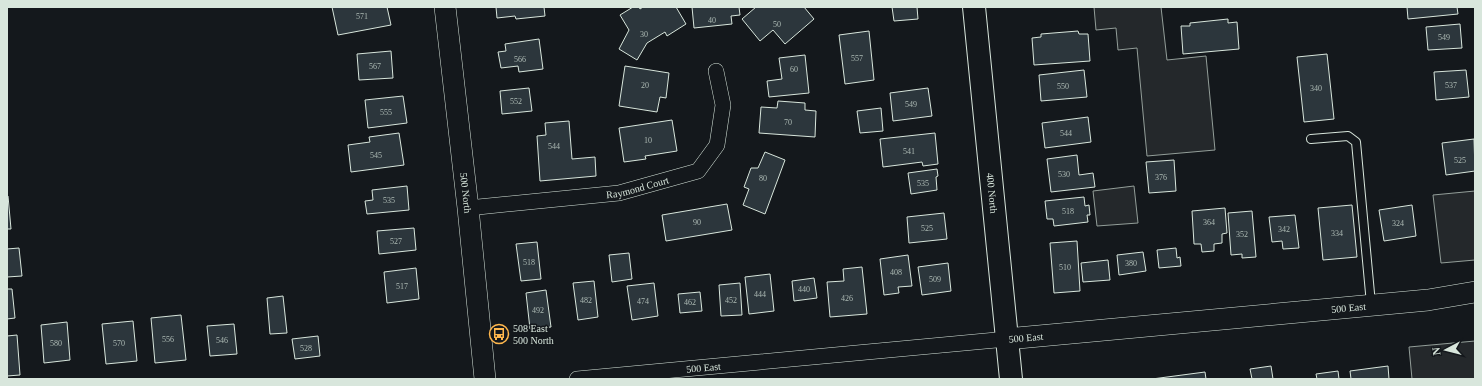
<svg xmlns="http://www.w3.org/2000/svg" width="1482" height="386" font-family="'Times New Roman',serif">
<rect width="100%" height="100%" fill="#14181c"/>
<g fill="#24282b" stroke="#939e99">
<path d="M1094 7H1161L1167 60 1206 56 1215 150 1147 156 1137 48 1118 50 1116 28 1096 30Z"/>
<path d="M1134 186 1138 223 1097 226 1093 191Z"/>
<path d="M1475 191V260L1441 263 1433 195Z"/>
<path d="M1475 341V379H1412L1409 347Z"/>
</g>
<g fill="#2c363c" stroke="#d8e6dc">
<path d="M332 7H387L391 25 338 35Z"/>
<path d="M496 7H544L545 16 516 19 515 16 497 18Z"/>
<path d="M633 7H639L640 9 643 7H676L686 24 667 36 665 32 647 43 637 60 619 49 629 30 620 15Z"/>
<path d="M692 7H739L740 15 731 16 732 24 694 28Z"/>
<path d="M756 7H804L814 19 785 44 773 30 760 41 742 19Z"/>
<path d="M892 7H917L918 19 894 21Z"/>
<path d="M1407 7H1457L1458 14 1408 19Z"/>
<path d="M1228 19V23L1237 22 1239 49 1183 54 1181 26H1190V23Z"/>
<path d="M1460 24 1462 48 1428 50 1426 27Z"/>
<path d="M869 31 874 80 845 84 839 35Z"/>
<path d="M1078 31 1079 34H1088L1090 61 1034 65 1032 38 1041 37V34Z"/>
<path d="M539 39 543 69 519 72 518 66 501 68 498 52 506 51 505 44Z"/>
<path d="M391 51 393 78 359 80 357 54Z"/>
<path d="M1327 54 1334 119 1304 122 1297 57Z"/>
<path d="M805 55 809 93 769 97 767 81 782 79 779 58Z"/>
<path d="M625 66 669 73 666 98 660 97 657 112 619 106Z"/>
<path d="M1084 70 1087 97 1041 101 1039 75Z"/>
<path d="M1466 70 1469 97 1436 100 1434 72Z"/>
<path d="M529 88 532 111 502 114 500 91Z"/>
<path d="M928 88 932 116 893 121 890 93Z"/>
<path d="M403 96 407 123 368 128 365 100Z"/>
<path d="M778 101 805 103V110L816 111 815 137 759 133 761 107 777 108Z"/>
<path d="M881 108 883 131 860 133 857 111Z"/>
<path d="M1088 117 1091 142 1045 148 1042 123Z"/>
<path d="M672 120 677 151 645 156 646 159 624 162 619 128Z"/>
<path d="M569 121 572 159 595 157 596 176 540 181 537 136 546 135 545 123Z"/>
<path d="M399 133 404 165 351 172 348 145 370 142 369 137Z"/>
<path d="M935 133 938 164 923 166 922 162 883 167 880 139Z"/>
<path d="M1474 139 1475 171 1446 175 1442 143Z"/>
<path d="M765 152 785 160 765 214 743 205 749 189 744 187 751 168H758Z"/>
<path d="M1077 155 1079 175 1093 173 1095 187 1051 192 1047 159Z"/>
<path d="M1174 160 1176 191 1149 193 1146 162Z"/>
<path d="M937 169 938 176 936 177 937 190 911 194 908 173Z"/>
<path d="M407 186 409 210 367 214 365 201 373 200 372 190Z"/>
<path d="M7 196H8L11 229H7Z"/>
<path d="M1084 197 1085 206 1089 205 1090 215H1087L1088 222 1054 226 1053 219H1047L1045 201Z"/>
<path d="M727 204 732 230 666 241 662 215Z"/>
<path d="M1352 205 1357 257 1323 260 1318 208Z"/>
<path d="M1412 205 1416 236 1384 241 1379 210Z"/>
<path d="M1225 208 1227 233 1222 234V243L1214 244V251L1202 252 1201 244H1194L1192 211Z"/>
<path d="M1252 211 1256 257 1242 258V254L1231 255 1228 213Z"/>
<path d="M944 213 947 239 909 243 907 217Z"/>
<path d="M1295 215 1299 248 1283 249 1282 241 1272 242 1269 217Z"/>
<path d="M414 228 416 250 379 254 377 231Z"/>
<path d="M1077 241 1080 291 1054 293 1050 243Z"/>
<path d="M537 242 541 279 521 281 516 244Z"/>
<path d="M19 248 22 276 7 277V249Z"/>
<path d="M1176 248 1177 258 1180 257 1181 266 1159 268 1157 250Z"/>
<path d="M1143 252 1146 271 1119 275 1117 255Z"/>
<path d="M629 253 632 279 612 282 609 255Z"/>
<path d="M908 255 912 286 898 287 899 293 884 295 880 259Z"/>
<path d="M1108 260 1110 280 1083 282 1081 263Z"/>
<path d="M948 263 951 291 922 295 918 267Z"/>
<path d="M862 267 867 314 830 317 827 282 844 281 843 269Z"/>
<path d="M416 268 419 299 387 303 384 272Z"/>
<path d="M770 274 774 311 749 314 745 277Z"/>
<path d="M814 278 817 298 794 301 792 281Z"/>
<path d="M594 281 598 317 578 320 573 283Z"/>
<path d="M654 283 658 316 632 320 627 286Z"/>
<path d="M740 283 742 315 721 316 719 285Z"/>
<path d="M7 289H12L15 318 7 319Z"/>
<path d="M546 290 551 327 530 329 526 293Z"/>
<path d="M700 292 702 311 680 313 678 294Z"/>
<path d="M283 296 287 333 270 334 267 298Z"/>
<path d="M181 315 186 360 155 363 151 318Z"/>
<path d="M133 321 137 361 106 364 102 324Z"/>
<path d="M67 322 70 360 44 363 41 325Z"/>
<path d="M234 324 237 354 210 356 207 326Z"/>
<path d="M17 335 20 375 7 376V336Z"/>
<path d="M318 336 320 356 295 359 292 339Z"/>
<path d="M1271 366 1273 379H1252L1250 369Z"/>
<path d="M1388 366 1389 379H1351L1350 371Z"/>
<path d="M1338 371 1339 379H1317L1316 374Z"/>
<path d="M1205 372 1206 379H1152Z"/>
</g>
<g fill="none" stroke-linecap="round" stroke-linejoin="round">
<g stroke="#d8e6dc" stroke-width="10">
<path id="lane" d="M1311 139 1348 136 1356 142 1371 304"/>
</g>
<g stroke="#d8e6dc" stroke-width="16">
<g id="street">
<path id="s1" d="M468 208 619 193 698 171 717 145 723 105 716 71"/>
<path id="s2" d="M577 379 1007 339"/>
</g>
</g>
<g stroke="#d8e6dc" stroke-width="22">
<g id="secondary">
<path id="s3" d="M445 7 468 208 485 379"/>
<path id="s4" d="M1007 339 1428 300 1475 292"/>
</g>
</g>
<g stroke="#d8e6dc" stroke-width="24">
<g id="primary">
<path id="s5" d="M974 7 1011 379"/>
</g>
</g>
<use href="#lane" stroke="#14181c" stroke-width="8"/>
<use href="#street" stroke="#14181c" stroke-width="15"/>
<use href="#secondary" stroke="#14181c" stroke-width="21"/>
<use href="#primary" stroke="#14181c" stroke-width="22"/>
</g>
<defs>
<g id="bus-ring" transform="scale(1)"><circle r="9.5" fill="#14181c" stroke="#ffb74d" stroke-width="1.5"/><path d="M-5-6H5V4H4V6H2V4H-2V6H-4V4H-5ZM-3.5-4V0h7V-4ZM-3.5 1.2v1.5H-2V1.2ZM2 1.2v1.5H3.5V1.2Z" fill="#ffb74d"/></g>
</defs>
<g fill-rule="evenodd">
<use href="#bus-ring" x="499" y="334"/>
</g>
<g text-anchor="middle" stroke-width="3" stroke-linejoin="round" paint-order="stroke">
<g font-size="8" fill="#adbab4">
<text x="362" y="19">571</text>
<text x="712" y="23">40</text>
<text x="777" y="27">50</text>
<text x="644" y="37">30</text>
<text x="1444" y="40">549</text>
<text x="857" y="61">557</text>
<text x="520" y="62">566</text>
<text x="375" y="69">567</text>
<text x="794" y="72">60</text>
<text x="645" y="88">20</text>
<text x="1451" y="88">537</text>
<text x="1063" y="89">550</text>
<text x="1316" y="91">340</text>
<text x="516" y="104">552</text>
<text x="911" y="107">549</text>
<text x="386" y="115">555</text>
<text x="788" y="125">70</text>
<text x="1066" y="136">544</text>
<text x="648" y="143">10</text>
<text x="554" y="149">544</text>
<text x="909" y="154">541</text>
<text x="376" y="158">545</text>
<text x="1460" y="163">525</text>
<text x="1064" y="177">530</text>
<text x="1161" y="180">376</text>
<text x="763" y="181">80</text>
<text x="923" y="186">535</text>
<text x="389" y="203">535</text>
<text x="1068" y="214">518</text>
<text x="697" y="225">90</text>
<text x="1209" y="225">364</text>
<text x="1398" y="226">324</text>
<text x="927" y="231">525</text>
<text x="1284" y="232">342</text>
<text x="1337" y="236">334</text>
<text x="1242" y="237">352</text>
<text x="396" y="244">527</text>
<text x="529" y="265">518</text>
<text x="1131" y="266">380</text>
<text x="1065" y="270">510</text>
<text x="896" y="275">408</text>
<text x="935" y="282">509</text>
<text x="402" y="289">517</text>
<text x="804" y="292">440</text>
<text x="760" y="297">444</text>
<text x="847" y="301">426</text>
<text x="586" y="303">482</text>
<text x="731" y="303">452</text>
<text x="643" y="304">474</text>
<text x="690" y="305">462</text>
<text x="538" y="313">492</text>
<text x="168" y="342">556</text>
<text x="222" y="343">546</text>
<text x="56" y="346">580</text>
<text x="119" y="346">570</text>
<text x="306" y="351">528</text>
</g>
<g font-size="10" fill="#d8e6dc" stroke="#14181c">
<text dy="4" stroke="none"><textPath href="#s1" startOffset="171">Raymond Court</textPath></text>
<text dy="4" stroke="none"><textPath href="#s3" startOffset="187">500 North</textPath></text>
<text dy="4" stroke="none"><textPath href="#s5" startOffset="187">400 North</textPath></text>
<text dy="4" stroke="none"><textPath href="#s4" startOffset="343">500 East</textPath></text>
<text dy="4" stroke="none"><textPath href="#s4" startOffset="19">500 East</textPath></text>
<text dy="4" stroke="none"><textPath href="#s2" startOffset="127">500 East</textPath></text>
</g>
<g font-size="10" fill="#d8e6dc" stroke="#14181c" text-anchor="start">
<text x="513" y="332">508 East<tspan x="513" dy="12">500 North</tspan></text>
</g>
</g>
<rect width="1482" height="386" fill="none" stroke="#d8e6dc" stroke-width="16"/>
<g transform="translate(1446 350) rotate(263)" stroke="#14181c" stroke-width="3" paint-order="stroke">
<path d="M0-3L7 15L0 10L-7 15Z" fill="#d8e6dc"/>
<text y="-6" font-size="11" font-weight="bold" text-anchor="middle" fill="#d8e6dc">N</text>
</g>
</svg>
